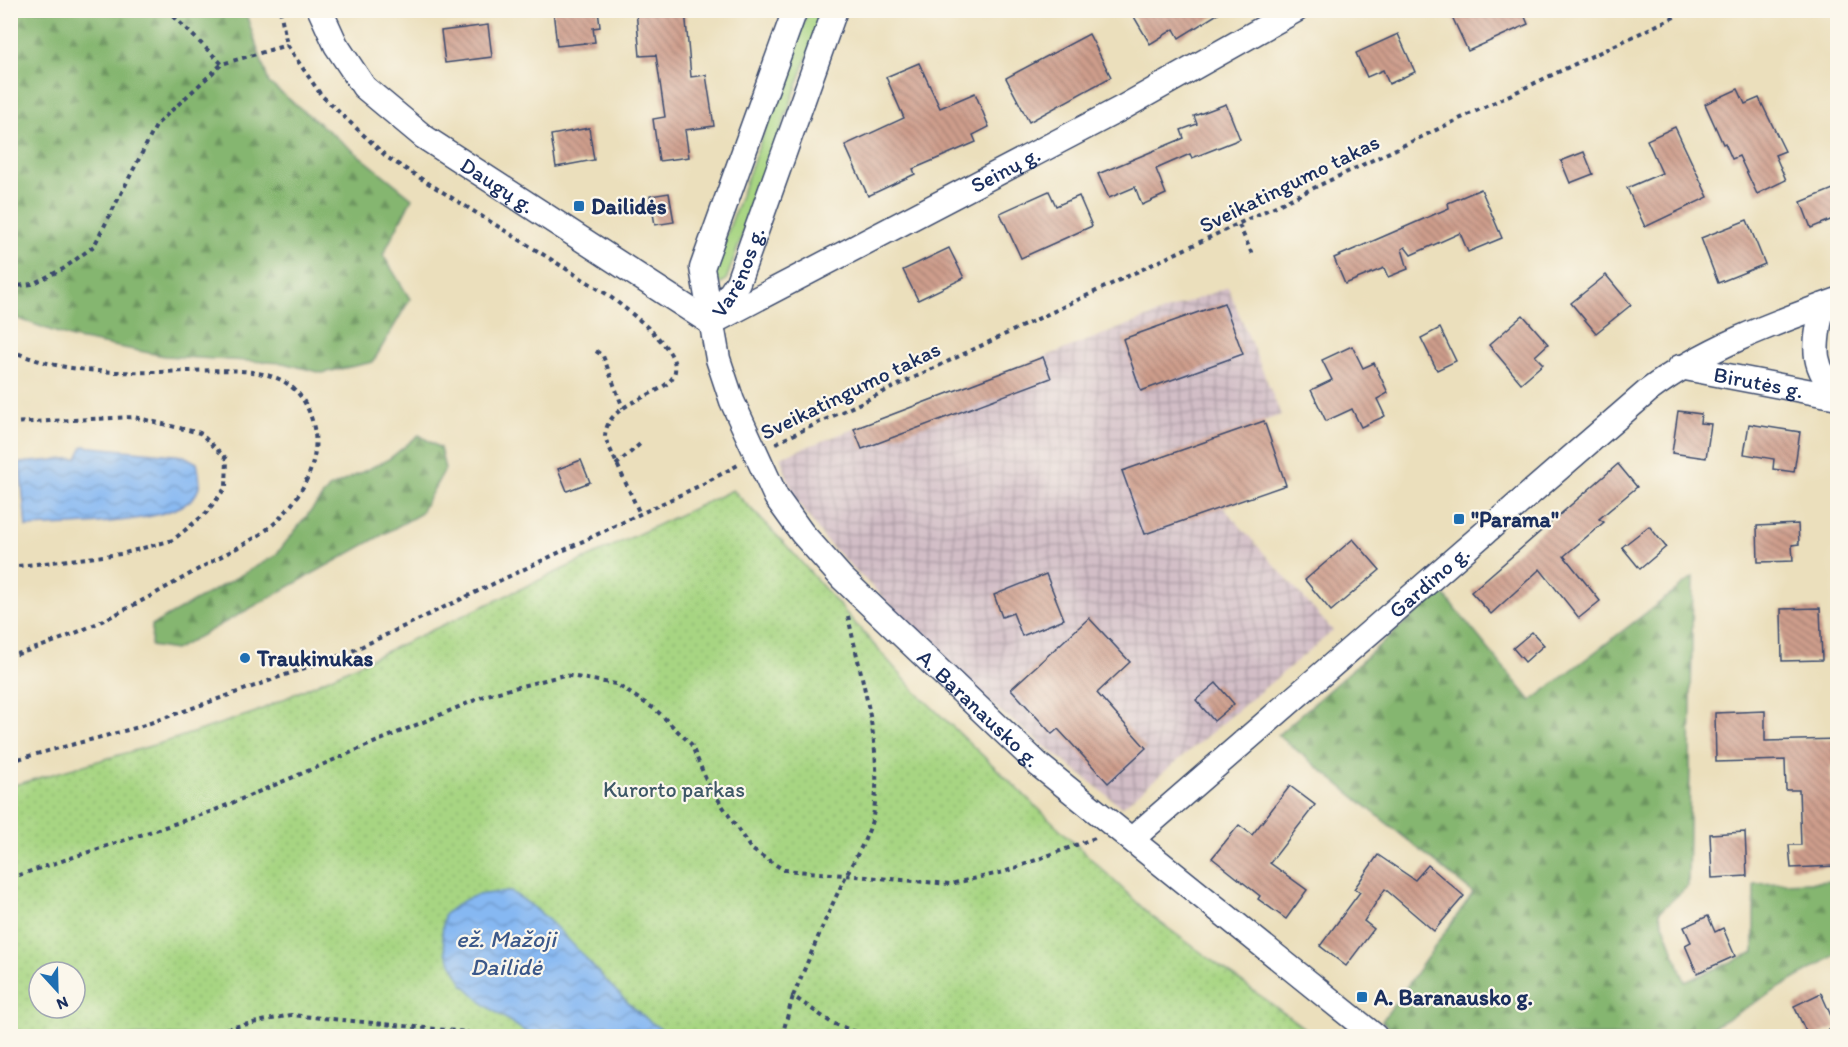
<svg xmlns="http://www.w3.org/2000/svg" width="1848" height="1047" font-family="Itim,sans-serif">
<defs>
<pattern id="industrial-grid" width="8" height="8" patternUnits="userSpaceOnUse" patternTransform="scale(1.5)"><rect width="8" height="8" fill="#d2bdc6"/><path d="M0 4h8M4 0v8" fill="none" stroke="#aa9aa4"/></pattern>
<pattern id="forest-firs" width="22" height="20" patternUnits="userSpaceOnUse" patternTransform="scale(1.5)"><rect width="22" height="20" fill="#85b670"/><path d="M5 1l3.5 6h-7zM16 11l3.5 6h-7z" fill="#6c945f"/></pattern>
<pattern id="park-dots" width="8" height="8" patternUnits="userSpaceOnUse" patternTransform="scale(1.5)"><rect width="8" height="8" fill="#a7d582"/><path d="M2 2h.1M6 6h.1" fill="none" stroke="#8fb773" stroke-width="1.8" stroke-linecap="round"/></pattern>
<pattern id="water-waves" width="16" height="10" patternUnits="userSpaceOnUse" patternTransform="scale(1.5)"><rect width="16" height="10" fill="#86b8f2"/><path d="M0 5q4-4 8 0t8 0" fill="none" stroke="#6d96c7"/></pattern>
<pattern id="building-back-hatch" width="6" height="6" patternUnits="userSpaceOnUse" patternTransform="scale(1.5)"><rect width="6" height="6" fill="#ce9d8b"/><path d="M-1 5l2 2M0 0l6 6M5-1l2 2" fill="none" stroke="#a68075"/></pattern>
</defs>
<rect width="100%" height="100%" fill="#fbf7ec"/>
<filter id="ink" filterUnits="userSpaceOnUse"><feTurbulence type="fractalNoise" baseFrequency=".0167" numOctaves="2"/><feDisplacementMap in="SourceGraphic" scale="12" xChannelSelector="R" yChannelSelector="G"/><feConvolveMatrix kernelMatrix="1 2 1 2 8 2 1 2 1" color-interpolation-filters="sRGB"/></filter>
<filter id="wash" filterUnits="userSpaceOnUse"><feTurbulence type="fractalNoise" baseFrequency=".008" numOctaves="4" result="noise"/><feDisplacementMap in="SourceGraphic" scale="24" xChannelSelector="R" yChannelSelector="G"/><feGaussianBlur stdDeviation="1.35" result="paint"/><feColorMatrix in="noise" values="0 0 0 0 0 0 0 0 0 0 0 0 0 0 0 0 0 1.4 0 .05"/><feComposite in="paint" operator="in"/></filter>
<g filter="url(#wash)">
<rect width="100%" height="100%" fill="#ebdfbc"/>
<path fill="url(#industrial-grid)" d="M1228 287 1281 415 1264 421 1286 485 1223 507 1333 631 1122 807 986 700 825 540 795 498 780 457Z"/>
<path fill="#a7d582" stroke="#618270" stroke-width="1.5" d="M808 11H824L726 280 721 283 714 277V270Z"/>
<g fill="url(#forest-firs)" stroke="#507267" stroke-width="1.5">
<path d="M11 10 245 11 269 83 412 198 383 255 410 299 373 362 322 373 283 363 165 356 72 338 11 316Z"/>
<path d="M419 435 440 448 445 469 420 514 175 650 151 646 152 625 275 556 329 488 389 459Z"/>
<path d="M1693 577 1688 886 1659 912 1685 982 1754 952V884L1837 881V954L1698 1036H1401L1382 1021 1473 893 1278 735 1441 591 1531 701Z"/>
</g>
<path fill="url(#park-dots)" stroke="#618270" stroke-width="1.5" fill-rule="evenodd" d="M733 490 786 545 915 691 1150 915 1315 1036H11V786L168 741 256 712ZM39 972H75V1008H39Z"/>
<g fill="url(#water-waves)" stroke="#5074a8" stroke-width="1.5">
<path d="M83 446 184 456 197 463C199 473 202 484 196 494 178 525 61 525 26 527L20 463 77 458Z"/>
<path d="M511 892C572 927 608 1000 672 1036H535L526 1032 485 1005 463 984 446 953 442 935 444 915C467 894 481 893 511 892Z"/>
</g>
<g id="blocks">
<g fill="url(#building-back-hatch)">
<path d="M553 10H598L600 27 593 28 595 42 557 46Z"/>
<path d="M636 10H685L691 77 706 75 714 126 685 130 689 157 659 161 653 119 665 117 656 55 640 56Z"/>
<path d="M1130 10H1224L1179 38 1174 29 1150 44Z"/>
<path d="M1449 10H1522L1528 24 1468 51Z"/>
<path d="M488 25 492 57 445 63 441 31Z"/>
<path d="M1089 34 1111 77 1029 122 1006 78Z"/>
<path d="M1398 34 1415 72 1389 84 1383 70 1367 77 1356 53Z"/>
<path d="M919 63 940 108 975 93 989 127 973 135 976 142 913 169 915 174 868 196 845 145 904 118 886 77Z"/>
<path d="M1738 89 1745 104 1759 98 1785 151 1775 155 1786 180 1757 194 1739 156 1732 159 1725 143 1723 144 1705 104Z"/>
<path d="M1226 104 1240 139 1192 158 1190 154 1156 169 1166 194 1142 205 1135 187 1109 198 1098 174 1184 138 1181 130 1197 124 1194 116Z"/>
<path d="M1675 127 1708 197 1645 227 1627 188 1662 173 1647 140Z"/>
<path d="M589 128 594 160 556 167 551 135Z"/>
<path d="M1584 152 1593 174 1570 183 1561 161Z"/>
<path d="M1838 187V217L1811 228 1801 202Z"/>
<path d="M1481 189 1502 238 1468 252 1460 233 1411 255 1405 247 1402 249 1408 269 1388 277 1384 268 1345 284 1334 258 1449 208 1448 203Z"/>
<path d="M1049 191 1056 206 1079 196 1092 226 1021 258 1000 213Z"/>
<path d="M669 193 674 222 655 225 650 196Z"/>
<path d="M1747 220 1765 264 1718 283 1701 238Z"/>
<path d="M949 248 964 278 918 300 903 270Z"/>
<path d="M1606 275 1631 305 1596 333 1571 303Z"/>
<path d="M1224 303 1243 354 1141 391 1123 339Z"/>
<path d="M1523 315 1548 344 1535 356 1543 364 1521 383 1489 345Z"/>
<path d="M1440 328 1456 361 1437 370 1421 338Z"/>
<path d="M1352 346 1363 368 1374 363 1388 393 1377 399 1385 416 1361 427 1352 409 1326 421 1311 390 1332 380 1322 360Z"/>
<path d="M1043 357 1051 378 862 449 854 429Z"/>
<path d="M1678 411 1701 414 1700 423 1711 424 1706 458 1672 453Z"/>
<path d="M1264 421 1286 485 1145 534 1122 471Z"/>
<path d="M1749 424 1800 432 1794 472 1773 469 1774 459 1744 454Z"/>
<path d="M581 460 590 482 567 491 558 469Z"/>
<path d="M1618 464 1637 487 1599 519 1604 522 1564 556 1600 601 1579 618 1540 569 1491 614 1471 592Z"/>
<path d="M1798 524 1799 544 1792 545 1793 561 1758 562 1757 526Z"/>
<path d="M1649 526 1666 547 1640 569 1622 547Z"/>
<path d="M1353 539 1380 570 1331 611 1305 580Z"/>
<path d="M1046 574 1064 619 1022 636 1013 613 1002 617 994 595Z"/>
<path d="M1820 608 1822 660 1782 661 1781 609Z"/>
<path d="M1089 618 1130 662 1097 693 1146 748 1108 783 1058 729 1052 734 1011 689Z"/>
<path d="M1532 632 1544 645 1525 662 1513 648Z"/>
<path d="M1216 683 1234 704 1214 721 1196 700Z"/>
<path d="M1765 711V741L1837 739 1838 766H1831L1835 866 1791 868 1789 845H1801L1799 790H1786L1785 760 1716 762 1715 713Z"/>
<path d="M1290 786 1315 805 1270 863 1307 890 1286 919 1258 899 1260 896 1212 858 1239 825 1252 835Z"/>
<path d="M1745 832 1747 876 1712 878 1710 834Z"/>
<path d="M1378 855 1415 880 1428 865 1464 896 1434 931 1385 889 1364 921 1374 929 1346 966 1320 946 1360 892 1354 889Z"/>
<path d="M1708 916 1715 932 1723 928 1735 956 1697 973 1685 945 1691 942 1684 927Z"/>
<path d="M1821 993 1836 1027 1816 1036H1808L1794 1006Z"/>
</g>
</g>
</g>
<g filter="url(#ink)">
<use href="#blocks" fill-opacity="0" stroke="#3a496c" stroke-width="1.5"/>
<g fill="none" stroke-linecap="round" stroke-linejoin="round">
<g stroke="#3a496c" stroke-width="27">
<g id="minor">
<path id="s1" d="M320 10 336 45 364 87 424 137 711 323"/>
<path id="s2" d="M795 10 702 268 718 359 732 401 776 497 802 533 842 578 1040 766 1375 1036"/>
<path d="M1822 306C1816 344 1808 363 1838 394"/>
<path id="s3" d="M712 321 738 282 835 10"/>
<path id="s4" d="M711 323 1122 108 1296 10"/>
<path id="s5" d="M1680 367 1838 397"/>
<path id="s6" d="M1132 839 1648 391C1705 348 1771 324 1838 300"/>
</g>
</g>
<g stroke="#3a496c" stroke-width="4" stroke-dasharray="4.5 4.5" stroke-linecap="butt">
<path d="M167 10 222 64"/>
<path d="M280 10 287 45 321 95 388 158 605 293C763 409 605 376 605 438L640 514"/>
<path d="M1239 225 1252 254"/>
<path d="M10 287 32 284 63 269 94 246 157 124 222 64 287 45"/>
<path d="M10 350C67 376 128 373 189 371 217 370 253 368 279 379 300 389 309 406 314 428 322 464 297 505 270 527 253 541 230 551 211 562 148 598 81 637 10 656"/>
<path d="M596 351 603 356 623 408"/>
<path d="M10 423 134 417 200 433 227 459 226 487 206 513 173 540 121 554 10 567"/>
<path d="M776 443 1689 10"/>
<path d="M616 465 640 444"/>
<path d="M848 616C861 679 885 751 873 816 868 839 855 857 845 878 826 916 810 957 793 996L832 1023 867 1036"/>
<path d="M10 761 139 727 350 652 703 484 738 465"/>
<path d="M10 878 213 811 487 695 564 675 616 684 656 710 691 744 708 784 751 849 784 870 950 884 1004 872 1095 838"/>
<path d="M191 1036 291 1015 467 1032 472 1036"/>
<path d="M782 1036 793 996"/>
</g>
<use href="#minor" stroke="#fff" stroke-width="24"/>
</g>
</g>
<g fill="#1f6fb2" stroke="#fbf7ec" stroke-width="2">
<rect x="573" y="200" width="12" height="12" rx="3"/>
<rect x="1453" y="513" width="12" height="12" rx="3"/>
<circle cx="245" cy="658" r="6"/>
<rect x="1356" y="991" width="12" height="12" rx="3"/>
</g>
<g text-anchor="middle" stroke-width="4.5" stroke-linejoin="round" paint-order="stroke">
<g font-size="22" fill="#1b2f5e" stroke="#fbf7ec">
<text dy="8" stroke="none"><textPath href="#s4" startOffset="332">Seinų g.</textPath></text>
<text transform="translate(1289 183) rotate(-26)" y="8">Sveikatingumo takas</text>
<text dy="8" stroke="none"><textPath href="#s1" startOffset="255">Daugų g.</textPath></text>
<text dy="8" stroke="none"><textPath href="#s3" startOffset="56">Varėnos g.</textPath></text>
<text dy="8" stroke="none"><textPath href="#s5" startOffset="80">Birutės g.</textPath></text>
<text transform="translate(850 390) rotate(-26)" y="8">Sveikatingumo takas</text>
<text dy="8" stroke="none"><textPath href="#s6" startOffset="393">Gardino g.</textPath></text>
<text dy="8" stroke="none"><textPath href="#s2" startOffset="810">A. Baranausko g.</textPath></text>
</g>
<g font-size="22" font-weight="bold" fill="#1b2f5e" stroke="#fbf7ec" text-anchor="start">
<text x="591" y="214">Dailidės</text>
<text x="1471" y="527">"Parama"</text>
<text x="257" y="666">Traukinukas</text>
<text x="1374" y="1005">A. Baranausko g.</text>
</g>
<g font-size="22" fill="#3e5867" stroke="#fbf7ec">
<text x="674" y="797">Kurorto parkas</text>
</g>
<g font-size="24" font-style="italic" fill="#3b588a" stroke="#fbf7ec">
<text x="506" y="947">ež. Mažoji<tspan x="506" dy="28">Dailidė</tspan></text>
</g>
</g>
<rect width="1848" height="1047" fill="none" stroke="#fbf7ec" stroke-width="36"/>
<g transform="translate(57 990) rotate(158)"><circle r="28" fill="#fbf7ec" stroke="#a1a7b3" stroke-width="1.5"/>
<path d="M0-4.5L10 22L0 15L-10 22Z" fill="#1f6fb2"/>
<text y="-9" font-size="16" font-weight="bold" text-anchor="middle" fill="#1b2f5e">N</text>
</g>
</svg>
